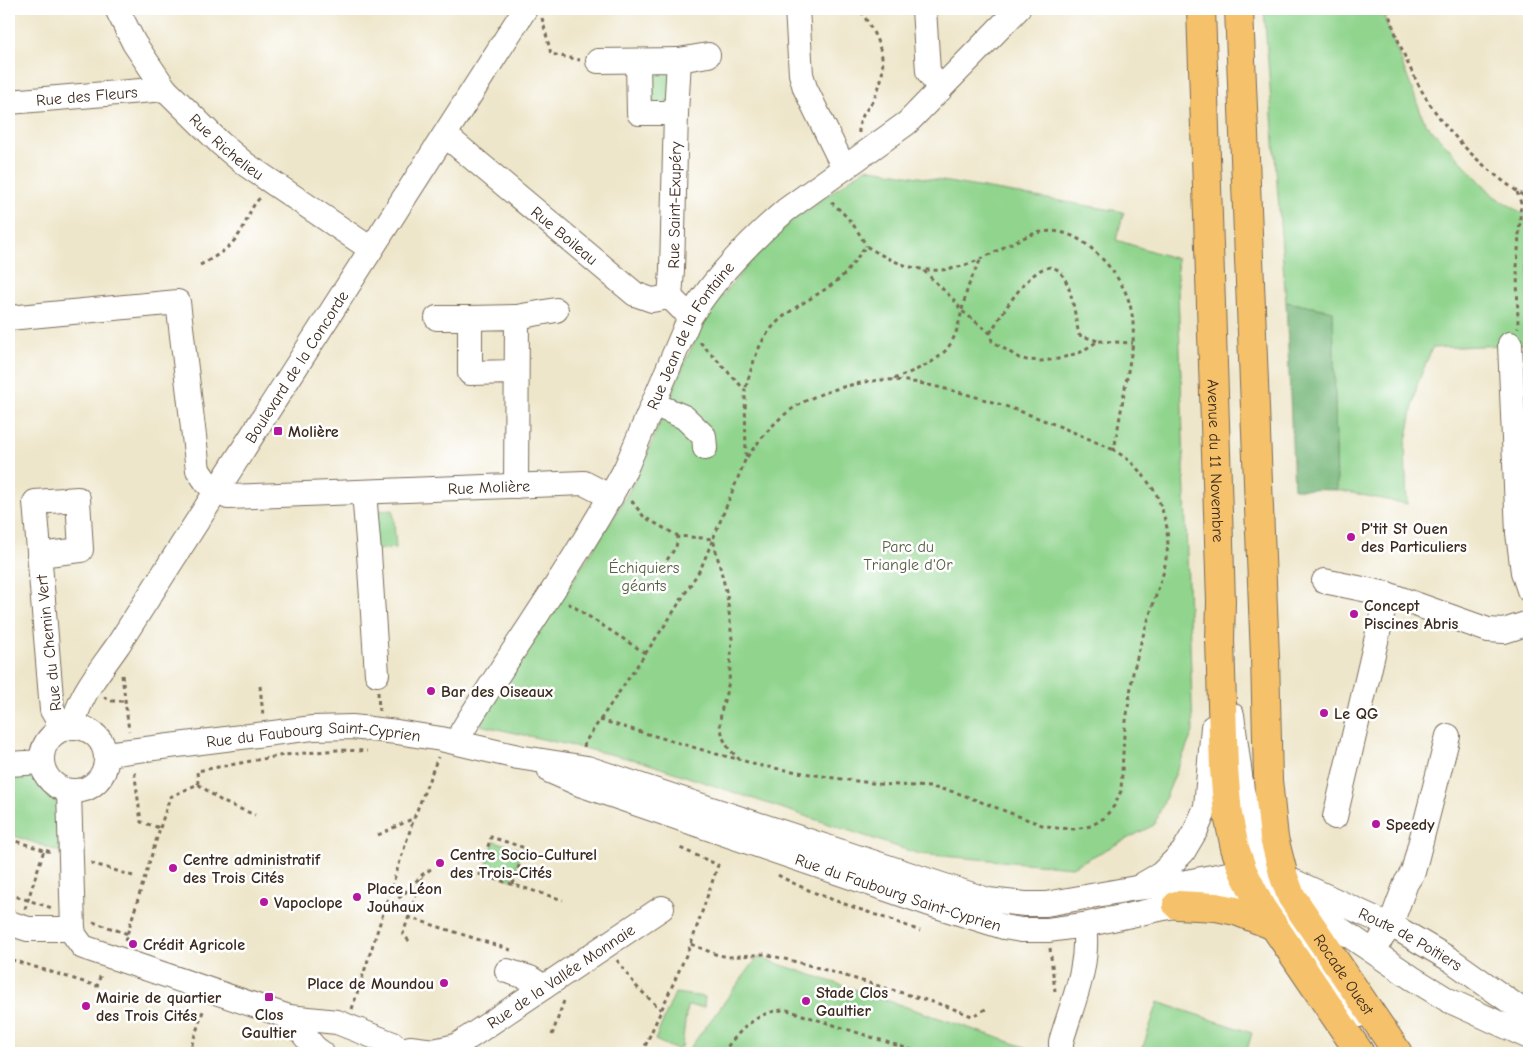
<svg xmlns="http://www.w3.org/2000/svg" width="1538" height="1062" font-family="'Comic Neue',sans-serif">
<rect width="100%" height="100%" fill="#fff"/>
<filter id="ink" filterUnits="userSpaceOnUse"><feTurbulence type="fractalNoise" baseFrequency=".02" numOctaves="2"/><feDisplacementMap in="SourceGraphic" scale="10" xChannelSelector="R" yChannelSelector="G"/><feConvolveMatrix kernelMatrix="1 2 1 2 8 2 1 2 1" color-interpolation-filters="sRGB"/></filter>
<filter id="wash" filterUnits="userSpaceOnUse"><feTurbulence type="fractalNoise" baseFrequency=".0096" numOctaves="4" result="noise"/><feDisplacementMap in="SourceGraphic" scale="20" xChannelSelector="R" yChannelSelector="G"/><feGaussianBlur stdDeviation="1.12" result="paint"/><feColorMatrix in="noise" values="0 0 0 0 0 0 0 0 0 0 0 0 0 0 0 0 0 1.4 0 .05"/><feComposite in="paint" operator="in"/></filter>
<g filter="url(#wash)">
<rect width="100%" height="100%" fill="#eee6ca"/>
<g fill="#90d48d" stroke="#667f56">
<path d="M1264 9H1381L1425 123 1494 196 1529 217V344L1432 348 1417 385 1405 447 1407 504 1337 490 1333 311 1286 302Z"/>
<path d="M643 64 673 65V110L643 109Z"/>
<path d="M866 168 1124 212 1116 240 1177 259 1193 732 1154 825 1072 867 919 854 640 761 480 725 612 520 629 491 649 449 686 359 710 311 754 257 794 219Z"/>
<path d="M393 510 396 548 373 550 370 511Z"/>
<path d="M9 771 30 772 45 792 54 798 61 807V852L9 834Z"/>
<path d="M494 841 522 850 512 880 485 871Z"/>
<path d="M758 957 1043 1053H686Z"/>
<path d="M675 993 705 997 704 1007 687 1006 682 1046 677 1050 655 1040Z"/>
<path d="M1158 1002 1252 1033 1246 1053H1141Z"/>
</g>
<path fill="#74b678" stroke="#58704b" d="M1286 302 1333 311 1337 490 1294 489Z"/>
</g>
<g filter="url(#ink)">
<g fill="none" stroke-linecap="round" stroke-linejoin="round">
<g stroke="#7a6c5a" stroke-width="26">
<g id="minor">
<path id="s1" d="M117 9 134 43 165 89 220 143 245 164 371 249"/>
<path d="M797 9 801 74 805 88 844 168"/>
<path d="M924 9 928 71 940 90"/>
<path d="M679 60 708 55"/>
<path d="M598 61 679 60 676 113 672 270 670 297"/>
<path d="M638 62 639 113H676"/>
<path id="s2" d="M9 102 165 89"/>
<path id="s3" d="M445 135 635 294 652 300 670 297 681 308"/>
<path d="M517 317 556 310"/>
<path id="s4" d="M9 318 178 302 198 470 207 483 228 497 584 483 611 497"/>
<path d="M437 318H470"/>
<path d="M1510 344 1518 533 1523 572 1529 590"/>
<path d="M653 404 684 417 704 436 705 448"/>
<path d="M516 486 517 317 470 318V373L516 372"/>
<path d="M364 492 369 553 377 674"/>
<path d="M39 555 81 550 78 499 35 502 52 710 63 729"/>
<path d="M1324 581 1387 594 1488 630 1504 631 1529 623"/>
<path d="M1232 715 1242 790 1254 840 1268 875 1291 896 1412 978 1448 1000 1529 1037"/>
<path id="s5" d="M73 727C78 696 100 671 118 645L525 9"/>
<circle cx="74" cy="759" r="32"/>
<path id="s6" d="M460 743 462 731C516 644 576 561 625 470L690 317C715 277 750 241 786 210L907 123 1018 9"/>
<path id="s7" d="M106 754 313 728 352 727 397 732 441 739 518 757 587 768 945 886 988 900 1025 904H1046L1136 888 1176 884 1243 871 1284 877 1400 930 1451 960 1529 1015"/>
<path d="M9 764 42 762"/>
<path id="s8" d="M550 771 582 785 927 903 1004 927 1021 930H1048L1084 925 1225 895 1252 890 1291 896"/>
<path d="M69 791 73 929 75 936 83 947 289 1017 315 1048 322 1053"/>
<path d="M1335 817 1387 594"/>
<path d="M1142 885 1161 874 1183 852 1196 830 1206 807 1213 727"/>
<path d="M1261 887 1294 927 1336 988 1360 1015"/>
<path d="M9 923 28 929H73"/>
<path d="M1381 939 1390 926 1406 883 1413 872 1448 736"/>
<path d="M507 971 530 978 544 987"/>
<path d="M289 1017 337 1022 393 1044 404 1053"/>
<path id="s9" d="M403 1050 410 1048 434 1051 456 1046 662 908"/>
<path d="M1061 1053V1042C1072 1003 1090 966 1084 925"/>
</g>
</g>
<g stroke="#7a6c5a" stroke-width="30">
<g id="major">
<path id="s10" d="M1201 9 1221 601 1220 640 1224 769 1228 815 1235 848 1243 871 1261 907 1360 1053"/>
<path id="s11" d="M1239 9 1265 657 1268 780 1274 838 1284 877 1291 896 1398 1053"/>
<path d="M1177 905 1216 907 1236 911 1274 926"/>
</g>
</g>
<g stroke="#7a6c5a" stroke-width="3" stroke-dasharray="4 4" stroke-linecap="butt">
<path d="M1387 9C1395 33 1404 57 1416 80 1440 128 1484 171 1529 199"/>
<path d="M542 18 551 54 580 60"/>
<path d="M859 133C858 120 865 112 872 102 893 64 880 43 860 9"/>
<path d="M1517 192 1521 203 1517 267 1518 328"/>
<path d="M831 202C847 216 856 226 866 246"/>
<path d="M200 265C216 257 230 248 240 233 248 221 249 208 260 198"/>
<path d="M924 271 954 300 962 311 990 333 992 341 1019 358 1027 360 1041 361 1058 359 1081 352 1098 341 1133 343"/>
<path d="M990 333C1000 318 1042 242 1063 276 1073 291 1075 318 1079 335L1098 341"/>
<path d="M700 342 745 390 746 458 713 539 727 595 732 639 729 682 721 712 720 724 723 738 729 749 739 759 756 765 834 778 879 784 931 787 955 792 1042 825 1057 828 1074 829 1091 826 1104 818 1114 806 1121 791 1124 735 1133 673 1141 642 1164 571 1168 546 1167 528 1162 509 1156 493 1143 475 1129 460 1114 450 1133 343C1135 309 1128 289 1106 263 1042 190 1007 265 941 270 913 272 889 260 866 246 857 257 850 270 839 279 813 301 779 310 762 342 754 357 750 374 745 390"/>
<path d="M894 379C907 373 921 369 933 361 958 345 958 323 965 298 968 284 975 271 981 259"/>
<path d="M747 457C762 437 777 417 800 404 821 391 869 378 894 380 916 381 937 387 958 392 1012 406 1063 427 1114 450"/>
<path d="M667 560 676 547 678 536"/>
<path d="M568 603 645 653"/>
<path d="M122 675 129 731"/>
<path d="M260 686 263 715"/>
<path d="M378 692 379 711"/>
<path d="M104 697 112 701H125"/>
<path d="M600 720 720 755 738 759"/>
<path d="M584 747 585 742 669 619 701 568 713 539 678 536 644 517 631 500"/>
<path d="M198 784 197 771 284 755 337 750 367 751"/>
<path d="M160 828 170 797 198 784 223 802 255 815"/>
<path d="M378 835 414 818 438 757"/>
<path d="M9 839 44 850"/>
<path d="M91 863 133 876"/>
<path d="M778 875C820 899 873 912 920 931"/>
<path d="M513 884 525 848 491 837 479 874 563 900"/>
<path d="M9 894 52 908"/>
<path d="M385 907 403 895 423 874 431 869"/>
<path d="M25 909 44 850 51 852"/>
<path d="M408 917 511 950"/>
<path d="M93 922 128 934"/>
<path d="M125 941 160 828 141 822 134 769"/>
<path d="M409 941 403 934 423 874"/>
<path d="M691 944 715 954 728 957 765 954 812 966 946 1006 972 1016 986 1009"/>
<path d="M13 946 9 959 97 986 101 974"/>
<path d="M1050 948 1055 991"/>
<path d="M617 960 637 987 661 1010"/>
<path d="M352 1009 414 818"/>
<path d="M552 1035 565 998"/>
<path d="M502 1052 503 1053"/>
<path d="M189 1053 204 1008"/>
<path d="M642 1053 691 944 718 865 680 848"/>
<path d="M723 1053C738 1031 759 1009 787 1010L921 1053"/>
</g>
<use href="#minor" stroke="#fff" stroke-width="24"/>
<use href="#major" stroke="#f5c16b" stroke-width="28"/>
</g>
</g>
<g fill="#b5179e" stroke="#fff" stroke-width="2">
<rect x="273" y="426" width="10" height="10" rx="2.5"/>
<circle cx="1351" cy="537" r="5"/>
<circle cx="1354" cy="614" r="5"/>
<circle cx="431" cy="691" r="5"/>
<circle cx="1324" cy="713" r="5"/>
<circle cx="1376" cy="824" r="5"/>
<circle cx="440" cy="863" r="5"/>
<circle cx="173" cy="868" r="5"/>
<circle cx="357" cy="897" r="5"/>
<circle cx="264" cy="902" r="5"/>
<circle cx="133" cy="944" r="5"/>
<circle cx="444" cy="983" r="5"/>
<rect x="264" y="992" width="10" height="10" rx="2.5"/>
<circle cx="806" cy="1001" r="5"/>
<circle cx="86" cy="1006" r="5"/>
</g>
<g text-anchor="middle" stroke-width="5" stroke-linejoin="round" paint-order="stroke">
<g font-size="16" fill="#3b2a1e" stroke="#fff">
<text dy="6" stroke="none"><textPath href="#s2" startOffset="78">Rue des Fleurs</textPath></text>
<text dy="6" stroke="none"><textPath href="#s1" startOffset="178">Rue Richelieu</textPath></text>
<text transform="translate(674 205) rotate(-89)" y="6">Rue Saint-Exupéry</text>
<text dy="6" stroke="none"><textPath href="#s3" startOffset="156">Rue Boileau</textPath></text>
<text dy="6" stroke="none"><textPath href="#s6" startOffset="470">Rue Jean de la Fontaine</textPath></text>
<text dy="6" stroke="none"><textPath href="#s5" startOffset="425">Boulevard de la Concorde</textPath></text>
<text dy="6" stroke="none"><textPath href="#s10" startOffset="452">Avenue du 11 Novembre</textPath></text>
<text dy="6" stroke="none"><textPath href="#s4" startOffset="641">Rue Molière</textPath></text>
<text transform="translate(48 643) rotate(-96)" y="6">Rue du Chemin Vert</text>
<text dy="6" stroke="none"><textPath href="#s7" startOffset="209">Rue du Faubourg Saint-Cyprien</textPath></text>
<text dy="6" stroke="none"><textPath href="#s8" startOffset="369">Rue du Faubourg Saint-Cyprien</textPath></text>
<text dy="6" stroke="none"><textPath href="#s7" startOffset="1349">Route de Poitiers</textPath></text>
<text dy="6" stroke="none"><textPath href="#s11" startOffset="985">Rocade Ouest</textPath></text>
<text dy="6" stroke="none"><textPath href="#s9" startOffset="180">Rue de la Vallée Monnaie</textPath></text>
</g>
<g font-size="16" font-weight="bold" fill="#3b2a1e" stroke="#fff" text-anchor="start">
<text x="288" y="437">Molière</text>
<text x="1361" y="534">P'tit St Ouen<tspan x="1361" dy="18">des Particuliers</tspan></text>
<text x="1364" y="611">Concept<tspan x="1364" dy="18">Piscines Abris</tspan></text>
<text x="441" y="697">Bar des Oiseaux</text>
<text x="1334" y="719">Le QG</text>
<text x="1386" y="830">Speedy</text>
<text x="450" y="860">Centre Socio-Culturel<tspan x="450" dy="18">des Trois-Cités</tspan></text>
<text x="183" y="865">Centre administratif<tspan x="183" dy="18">des Trois Cités</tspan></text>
<text x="367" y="894">Place Léon<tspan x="367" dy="18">Jouhaux</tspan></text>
<text x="274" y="908">Vapoclope</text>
<text x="143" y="950">Crédit Agricole</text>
<text x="434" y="989" text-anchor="end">Place de Moundou</text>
<text x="816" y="998">Stade Clos<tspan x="816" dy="18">Gaultier</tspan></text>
<text x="96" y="1003">Mairie de quartier<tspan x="96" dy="18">des Trois Cités</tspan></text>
<text x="269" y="1020" text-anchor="middle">Clos<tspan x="269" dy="18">Gaultier</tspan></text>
</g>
<g font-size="16" fill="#545d3f" stroke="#fff">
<text x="908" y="552">Parc du<tspan x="908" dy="18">Triangle d'Or</tspan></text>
<text x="644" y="573">Échiquiers<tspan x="644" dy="18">géants</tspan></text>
</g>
</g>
<rect width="1538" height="1062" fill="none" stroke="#fff" stroke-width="30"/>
</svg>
